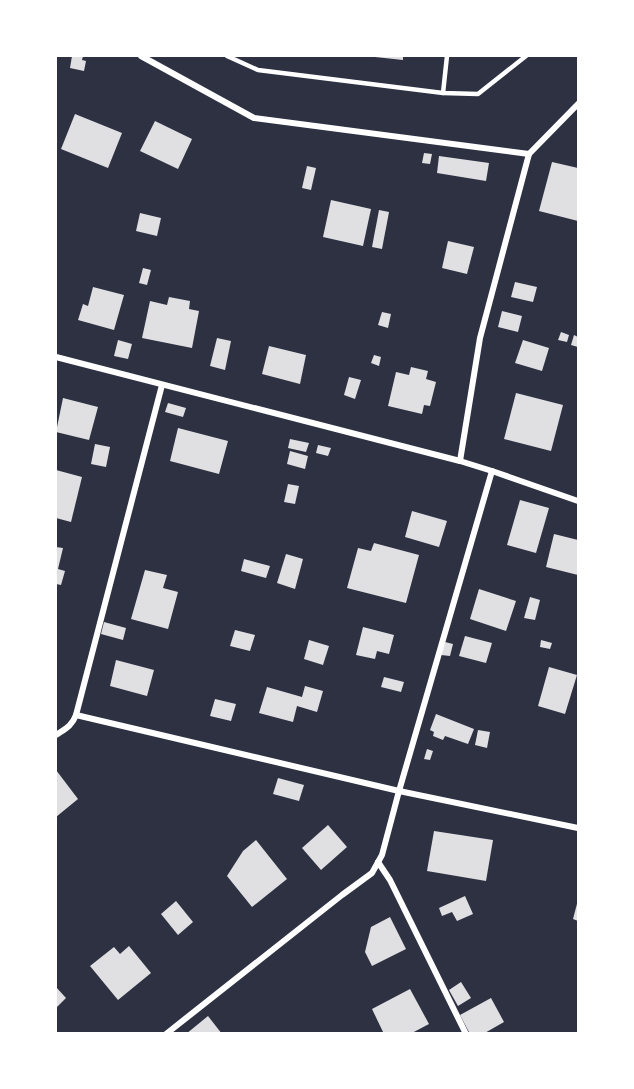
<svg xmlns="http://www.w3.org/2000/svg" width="634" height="1089" font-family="'Open Sans',sans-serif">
<rect width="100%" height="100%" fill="#2d3142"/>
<g fill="#e0e0e3">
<path d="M72 56H83L82 60 86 61 84 71 70 68Z"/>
<path d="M375 56H403V60L375 57Z"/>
<path d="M75 114 122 133 108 168 61 149Z"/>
<path d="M155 121 192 139 178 169 140 151Z"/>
<path d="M424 153 432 154 430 164 422 163Z"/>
<path d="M439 156 489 163 486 181 437 173Z"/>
<path d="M552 162 578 168V221L539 211Z"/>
<path d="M307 166 316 168 311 190 302 188Z"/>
<path d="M331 200 371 209 363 246 323 237Z"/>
<path d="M379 210 389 212 382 249 372 247Z"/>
<path d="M140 213 161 218 157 236 136 231Z"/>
<path d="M448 241 474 247 467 274 442 268Z"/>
<path d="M143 268 151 270 147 285 139 283Z"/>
<path d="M515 282 537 287 533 302 511 297Z"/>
<path d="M93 287 124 295 114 330 78 320 83 304 88 306Z"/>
<path d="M169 297 190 301 189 309 199 311 192 348 142 338 150 301 167 305Z"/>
<path d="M502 311 522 316 518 332 498 327Z"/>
<path d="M382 312 391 314 388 328 378 325Z"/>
<path d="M561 332 569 335 567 342 558 340Z"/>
<path d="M574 335 578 337V347L571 345Z"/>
<path d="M217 338 231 341 225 370 210 366Z"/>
<path d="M118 340 132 344 128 359 114 356Z"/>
<path d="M523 340 549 348 542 371 515 363Z"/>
<path d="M269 346 306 355 300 384 262 374Z"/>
<path d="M374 355 381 357 379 366 371 363Z"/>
<path d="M411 367 428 371 426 379 436 382 430 406 424 405 422 414 388 406 396 372 409 375Z"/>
<path d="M349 377 361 380 355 399 344 395Z"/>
<path d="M516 393 563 405 551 451 504 439Z"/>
<path d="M63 398 98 407 89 440 56 432Z"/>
<path d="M168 403 186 408 183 417 165 412Z"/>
<path d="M178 428 228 441 219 474 170 461Z"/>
<path d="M290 439 309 443 306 452 288 448Z"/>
<path d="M95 444 110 447 106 467 91 464Z"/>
<path d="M318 445 331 448 328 456 316 453Z"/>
<path d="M290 451 308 456 305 469 287 464Z"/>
<path d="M56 470 82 477 71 522 56 518Z"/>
<path d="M288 484 299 486 295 504 284 502Z"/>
<path d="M520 500 549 508 536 553 507 545Z"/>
<path d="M412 511 447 521 439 547 405 537Z"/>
<path d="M554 534 578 540V575L546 567Z"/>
<path d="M374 543 419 555 406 603 347 588 358 548 371 551Z"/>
<path d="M56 547 63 548 58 569 65 571 61 585 56 584Z"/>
<path d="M286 554 303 559 295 589 277 583Z"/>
<path d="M244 559 270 566 266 578 241 571Z"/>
<path d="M145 570 167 575 163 588 178 592 168 629 131 619Z"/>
<path d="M479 589 516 601 506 631 470 619Z"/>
<path d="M530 597 540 600 535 620 524 618Z"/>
<path d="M104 622 126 628 123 640 101 634Z"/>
<path d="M363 627 394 635 389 654 377 651 375 659 356 655Z"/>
<path d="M235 630 255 635 250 651 230 646Z"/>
<path d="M465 636 492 643 486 663 459 656Z"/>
<path d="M309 640 329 646 323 665 304 659Z"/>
<path d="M541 640 552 643 550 649 540 647Z"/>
<path d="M445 642 453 644 450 656 441 655Z"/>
<path d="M116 660 154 670 147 696 110 686Z"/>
<path d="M549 667 577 675 565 714 538 706Z"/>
<path d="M384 677 404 682 401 692 381 687Z"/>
<path d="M305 686 323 691 317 712 297 706 293 722 259 713 267 687 302 697Z"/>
<path d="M215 699 236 704 231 721 210 716Z"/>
<path d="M436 714 474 729 468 744 445 736 443 740 433 736 434 732 430 730Z"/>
<path d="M478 730 490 732 487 748 475 745Z"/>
<path d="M427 749 433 751 430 760 424 759Z"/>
<path d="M56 770 78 799 56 817Z"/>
<path d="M278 778 304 785 299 801 273 794Z"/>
<path d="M328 825 347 847 321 870 302 848Z"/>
<path d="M434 831 493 840 486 881 427 871Z"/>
<path d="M256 840 287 879 252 907 227 876 243 851Z"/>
<path d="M465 896 473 914 457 921 452 912 442 916 439 908Z"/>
<path d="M578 900V921L573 919Z"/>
<path d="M176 901 193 922 178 935 161 914Z"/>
<path d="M390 917 406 949 372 966 365 952 371 927Z"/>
<path d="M129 946 151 973 118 1000 90 966 114 947 120 954Z"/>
<path d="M461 982 471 998 458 1006 449 990Z"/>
<path d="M56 987 66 998 56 1008Z"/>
<path d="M410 989 429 1024 410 1034H384L372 1009Z"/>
<path d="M491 998 504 1022 483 1034H470L460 1015Z"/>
<path d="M208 1016 222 1034H186Z"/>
</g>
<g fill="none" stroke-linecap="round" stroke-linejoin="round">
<g stroke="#fff" stroke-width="4.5">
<path d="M227 56 258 70 443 93 478 94 526 56"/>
<path d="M443 93 447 56"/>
</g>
<g stroke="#fff" stroke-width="6">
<path d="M141 56 254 118 529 154"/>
<path d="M56 357 460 461 492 471 578 501"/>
<path d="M460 461 480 338 529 154 578 104"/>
<path d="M76 715 399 791 578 828"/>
<path d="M56 735C65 729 72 726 76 715L162 385"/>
<path d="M378 862 390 880 466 1034"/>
<path d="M166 1034 342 895 372 873 382 855 399 791 492 471"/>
</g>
</g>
<rect width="634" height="1089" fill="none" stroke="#ffffff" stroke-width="114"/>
</svg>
